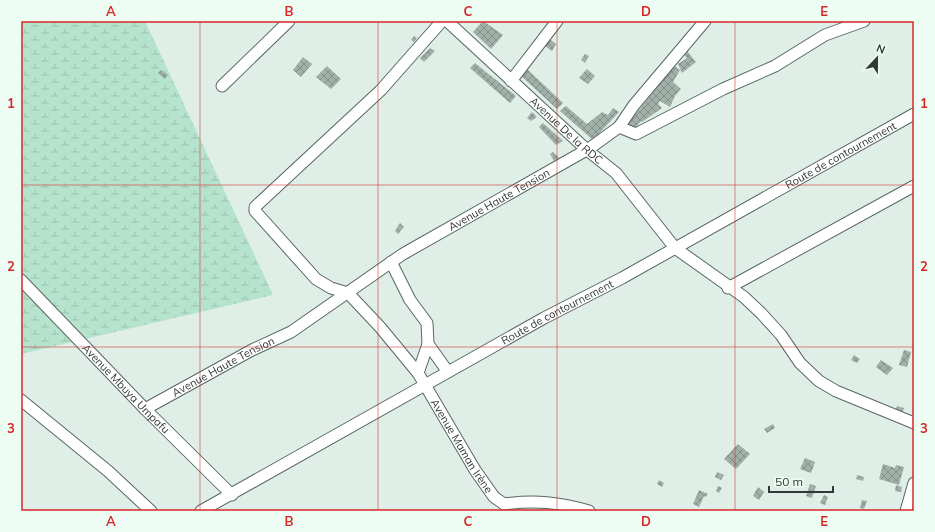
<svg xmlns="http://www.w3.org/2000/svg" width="935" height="532" font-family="Mulish,sans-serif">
<defs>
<pattern id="wetland-marsh" width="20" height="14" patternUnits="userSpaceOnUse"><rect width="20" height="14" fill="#b6e3cd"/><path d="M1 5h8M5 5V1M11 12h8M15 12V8" fill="none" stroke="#9dc4b1"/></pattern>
<pattern id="building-cross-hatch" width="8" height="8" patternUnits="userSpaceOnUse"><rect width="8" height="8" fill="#a1b0a8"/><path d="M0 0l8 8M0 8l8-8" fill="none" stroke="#84908a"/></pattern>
</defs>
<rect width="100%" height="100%" fill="#dfefe7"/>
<path fill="url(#wetland-marsh)" d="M21 21H145L273 295 21 354Z"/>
<g fill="url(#building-cross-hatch)">
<path d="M483 21 503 35 491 49 473 32Z"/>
<path d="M414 36 417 38 414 42 411 40Z"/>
<path d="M547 37 556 44 552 51 542 44Z"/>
<path d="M430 48 435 51 424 62 420 58Z"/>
<path d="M687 51 696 62 682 73 678 64 687 58 683 54Z"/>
<path d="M585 54 589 56 585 63 581 60Z"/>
<path d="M303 57 312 64 301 77 293 70Z"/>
<path d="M475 63 516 96 510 103 470 68Z"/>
<path d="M327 66 341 79 331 89 316 77Z"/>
<path d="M674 66 680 70 673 82 681 89 675 96 670 107 660 101 658 104 662 108 642 122 641 121 634 130 627 125Z"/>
<path d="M525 67 563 103 557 109 519 74Z"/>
<path d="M587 69 595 76 588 84 579 78Z"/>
<path d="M161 70 168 75 165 79 158 73Z"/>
<path d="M566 106 587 124 602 112 608 115 613 108 619 112 593 140 560 111Z"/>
<path d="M532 112 537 117 531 121 527 118Z"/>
<path d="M543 123 563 141 556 145 539 127Z"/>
<path d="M553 152 559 158 554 161 550 154Z"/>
<path d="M400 223 404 227 398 234 395 231Z"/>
<path d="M904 350 911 352 907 367 899 365Z"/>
<path d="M854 355 860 359 857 363 851 360Z"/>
<path d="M881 360 893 368 887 375 876 367Z"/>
<path d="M897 406 904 408 901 416 895 412Z"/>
<path d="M773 424 775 428 767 433 764 429Z"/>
<path d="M738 444 750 454 736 469 724 459Z"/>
<path d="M805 458 815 462 811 473 800 469Z"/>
<path d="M883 464 895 468 896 465 904 467 899 485 879 479Z"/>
<path d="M717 472 724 475 721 480 715 477Z"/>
<path d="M857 475 864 477 863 481 856 479Z"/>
<path d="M659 480 664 483 662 487 657 484Z"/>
<path d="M810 484 816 486 812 498 806 496Z"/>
<path d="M896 485 902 487 901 492 895 491Z"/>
<path d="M718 486 722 488 719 493 716 491Z"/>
<path d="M758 487 764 492 759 500 753 496Z"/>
<path d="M699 490 708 494 706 497 704 496 699 507 693 504Z"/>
<path d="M824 495 828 497 825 505 820 503Z"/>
<path d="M862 500 867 501 864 509 860 508Z"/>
</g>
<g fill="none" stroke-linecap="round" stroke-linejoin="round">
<g stroke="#596760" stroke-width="13">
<g id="minor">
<path id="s1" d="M442 21 381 90 255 207V211L316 279 331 288 348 293 380 327 418 373 475 470 494 497 504 504"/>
<path id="s2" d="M447 21 587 150 616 173 675 248 744 297 761 313 781 335 800 363 819 381 836 391 914 423"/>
<path d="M511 81 557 21"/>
<path d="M222 86 289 21"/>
<path d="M619 127 634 105 705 21"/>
<path d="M391 262 410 300 427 323 428 344 418 373"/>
<path id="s3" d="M21 280 145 409 232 495"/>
<path d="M728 288 914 186"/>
<path d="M428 344 448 372"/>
<path d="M21 400 108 471 151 511"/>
<path id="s4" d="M145 409 252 350 291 332 403 254 590 148 619 127 636 134 723 89 775 66 825 35 864 21"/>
<path d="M504 504C535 500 559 502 589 511"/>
<path id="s5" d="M201 511 544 318 622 278 914 114"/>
<path d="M906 511 914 483"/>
</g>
</g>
<use href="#minor" stroke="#fff" stroke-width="11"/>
</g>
<path fill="none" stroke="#d62828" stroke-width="1" stroke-opacity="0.55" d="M200 21V511M378 21V511M557 21V511M735 21V511M21 185H914M21 347H914"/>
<g text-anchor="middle" stroke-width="3" stroke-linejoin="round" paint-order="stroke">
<g font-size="11" fill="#323835" stroke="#edfdf4">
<text dy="4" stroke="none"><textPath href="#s2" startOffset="162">Avenue De la RDC</textPath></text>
<text dy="4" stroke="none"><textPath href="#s5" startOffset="732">Route de contournement</textPath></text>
<text dy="4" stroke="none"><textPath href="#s4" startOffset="412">Avenue Haute Tension</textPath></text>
<text dy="4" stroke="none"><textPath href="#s5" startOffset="408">Route de contournement</textPath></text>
<text dy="4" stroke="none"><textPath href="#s4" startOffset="89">Avenue Haute Tension</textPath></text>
<text dy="4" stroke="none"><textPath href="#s3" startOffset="151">Avenue Mbuya Umpafu</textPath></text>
<text dy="4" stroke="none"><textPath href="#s1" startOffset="586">Avenue Maman Irène</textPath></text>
</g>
</g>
<rect width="935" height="532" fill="none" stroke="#edfdf4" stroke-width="44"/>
<g transform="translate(877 58) rotate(22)" stroke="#edfdf4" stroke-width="3" paint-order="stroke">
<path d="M0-3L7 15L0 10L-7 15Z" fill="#323835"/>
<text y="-6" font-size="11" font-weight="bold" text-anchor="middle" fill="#323835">N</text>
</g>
<path d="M769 486v6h64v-6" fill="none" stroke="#323835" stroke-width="2"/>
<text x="775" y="486" font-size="12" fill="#323835" stroke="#edfdf4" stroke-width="3" paint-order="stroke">50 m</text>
<rect x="22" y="22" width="891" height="488" fill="none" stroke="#d62828" stroke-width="1.5"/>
<g font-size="13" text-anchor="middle" font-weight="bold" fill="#d62828">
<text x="111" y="16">A</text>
<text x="289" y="16">B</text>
<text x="468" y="16">C</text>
<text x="646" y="16">D</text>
<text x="824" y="16">E</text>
<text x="11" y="108">1</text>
<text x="924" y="108">1</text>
<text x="11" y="271">2</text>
<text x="924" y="271">2</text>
<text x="11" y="433">3</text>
<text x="924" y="433">3</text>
<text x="111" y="526">A</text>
<text x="289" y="526">B</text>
<text x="468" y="526">C</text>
<text x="646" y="526">D</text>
<text x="824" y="526">E</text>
</g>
</svg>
